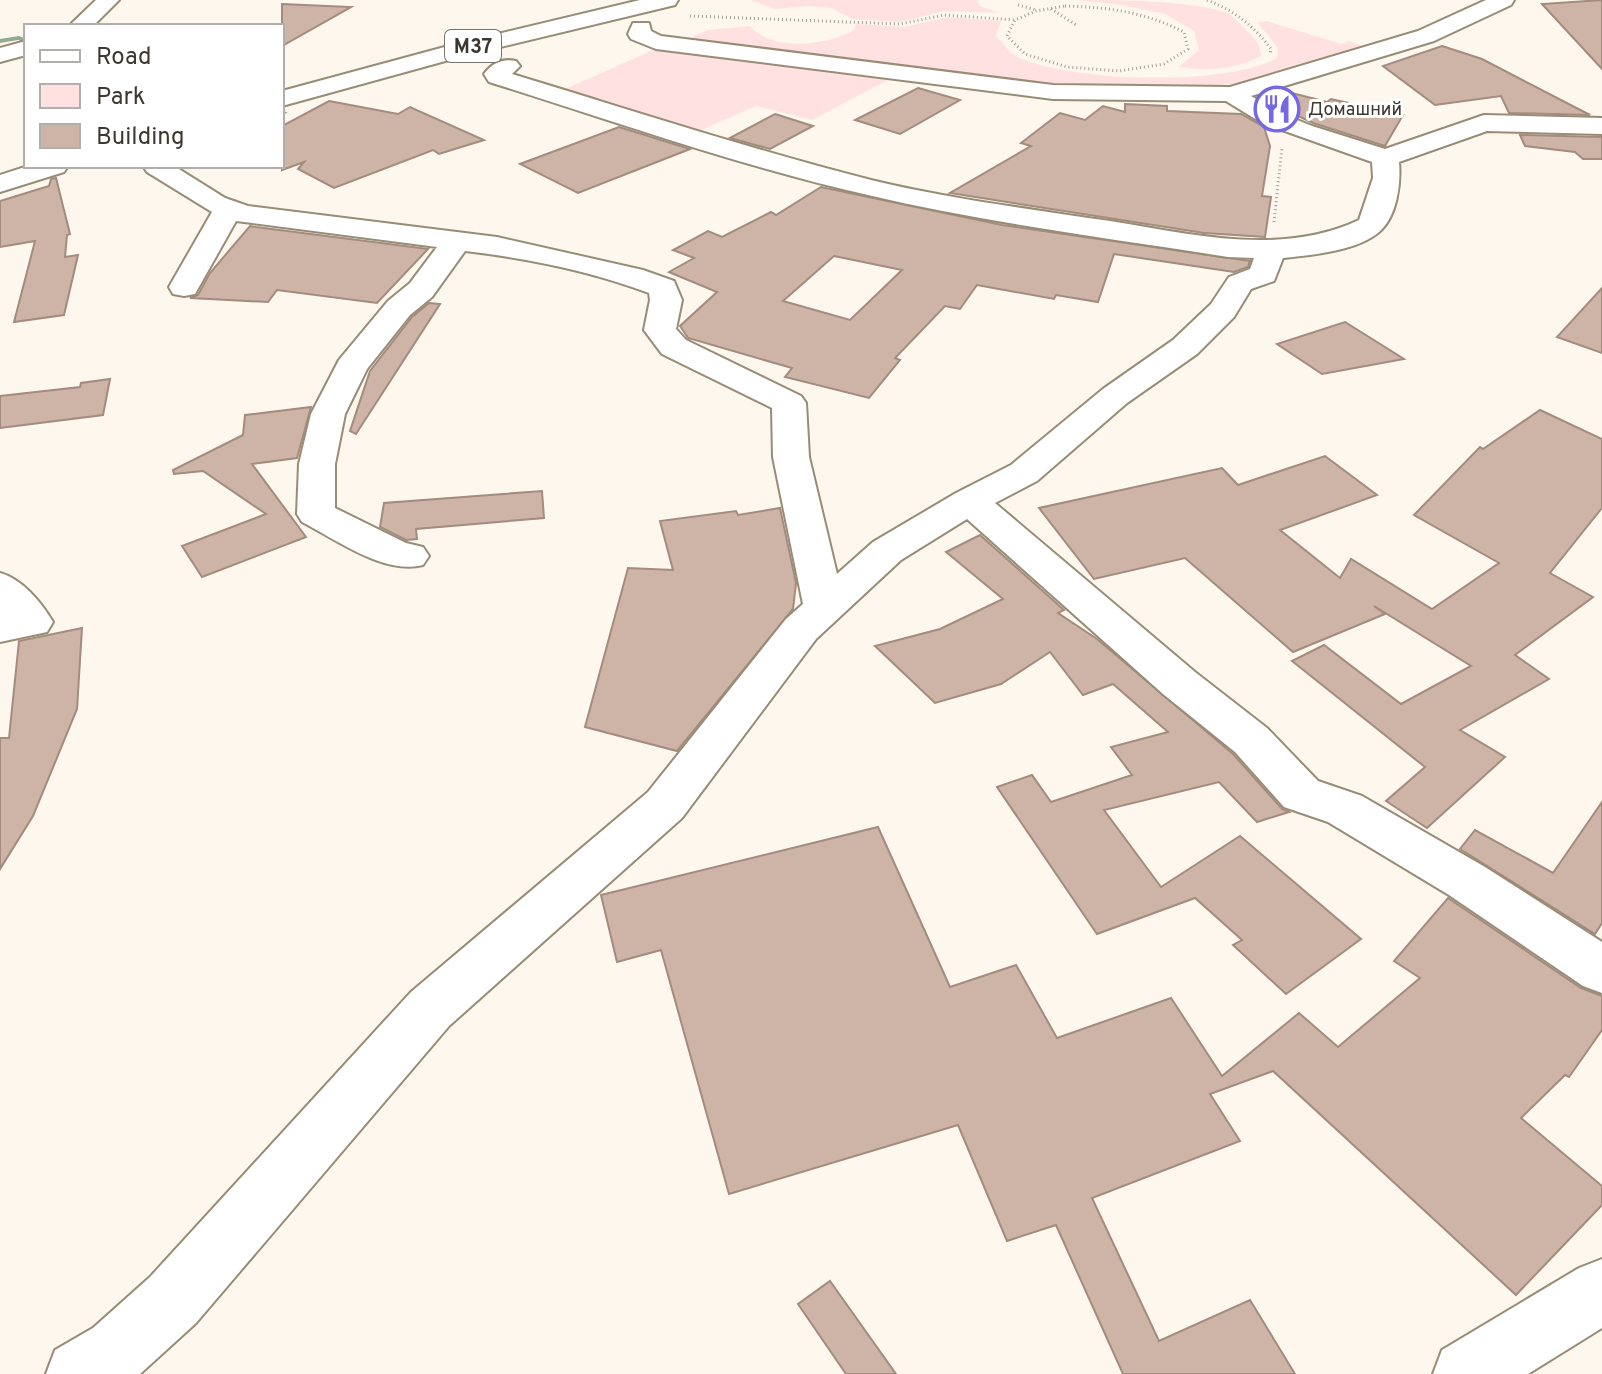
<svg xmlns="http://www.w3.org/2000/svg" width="1602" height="1374" font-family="Overpass,sans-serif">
<rect width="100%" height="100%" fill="#fdf7ee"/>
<g fill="#fee1e0">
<path d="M751 0H977L980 6 999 13 944 11 900 22 853 19 831 8 809 6 775 9Z"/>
<path d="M1076 0C1119 0 1190 0 1227 13 1234 17 1240 24 1246 30 1254 37 1261 45 1261 56 1235 70 1207 71 1179 67L1199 50 1194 31 1165 14 1116 4Z"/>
<path d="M948 17 1001 21 996 36C1002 42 1009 53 1018 57 1070 82 1226 87 1277 58L1278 48 1258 23 1267 21 1341 44 1349 41 1363 46 1250 82 1188 88 1046 84 694 40 693 36 708 30 750 26C773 52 826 46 854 30L856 24 904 27Z"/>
<path d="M660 47 890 79 812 120 756 106 701 130 563 90Z"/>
</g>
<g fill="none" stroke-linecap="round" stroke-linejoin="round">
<g fill="#93aa90" fill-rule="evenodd">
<path d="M19 36 26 39V43L18 40 0 43V39Z"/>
<path d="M282 110 288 113 282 114Z"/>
</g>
</g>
<g fill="#cdb4a6" stroke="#a38b7e" stroke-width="2" fill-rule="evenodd">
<path d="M1602 0V69L1542 4Z"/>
<path d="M282 4 351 7 282 46Z"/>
<path d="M1442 46 1482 59 1590 115 1509 113 1501 96 1435 105 1383 66Z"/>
<path d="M918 88 960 100 900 134 855 120Z"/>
<path d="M1280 90 1327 102 1331 99 1403 115 1385 146 1313 123 1258 97Z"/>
<path d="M329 101 398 114 410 107 484 140 439 154 433 150 334 188 298 169 304 162 282 170V126Z"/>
<path d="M1125 104 1167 106V111L1241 114 1264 127 1270 146 1262 196 1271 197 1265 237 1204 233 950 193 1031 146 1021 143 1060 113 1085 120 1103 106 1125 112Z"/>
<path d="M775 114 813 126 770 149 730 138Z"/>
<path d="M619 127 690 149 578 193 520 164Z"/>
<path d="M1520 135 1602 137V159H1583L1575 152 1525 146Z"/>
<path d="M56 178 70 234 67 235 65 257 78 255 64 315 14 322 35 241 0 247V201L49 186 51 179Z"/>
<path d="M821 187 1002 225 1250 261 1248 267 1234 272 1114 254 1098 302 1056 295 1054 299 977 285 960 309 945 306 895 358 900 360 869 398 785 377 792 368 688 338 680 326 717 292 669 272 694 258 673 250 708 231 722 237 771 212 776 215ZM834 256 902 270 850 320 783 301Z"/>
<path d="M250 226 256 227 428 249 377 303 277 290 268 302 190 298 198 295 210 273Z"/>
<path d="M1602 288V353L1557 337Z"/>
<path d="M429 303 440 304 356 434 350 431 370 371 412 317Z"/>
<path d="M1345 322 1404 359 1322 374 1277 344Z"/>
<path d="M110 379 103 415 0 428V396L80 387 81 383Z"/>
<path d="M311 407 297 458 252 464 306 537 202 577 182 546 266 514 203 471 174 474 173 470 243 435 245 415Z"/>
<path d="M1540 410 1602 439V508L1550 573 1593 597 1515 655 1549 679 1460 730 1505 757 1427 828 1386 801 1425 767 1292 661 1324 645 1401 704 1471 666 1374 606 1385 614 1293 652 1185 558 1094 579 1039 508 1222 468 1238 485 1325 456 1377 495 1280 530 1340 578 1351 559 1432 609 1499 563 1414 515 1480 447 1483 449Z"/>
<path d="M542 491 544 518 416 529 417 539 406 540 380 527 384 503Z"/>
<path d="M780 508 796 583 793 609 677 751 585 727 628 568 673 570 660 521 736 511 738 515Z"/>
<path d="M980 535 1064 610 1058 613 1097 639 1233 754 1282 809 1289 812 1257 822 1219 782 1104 810 1161 887 1240 836 1361 939 1286 994 1233 945 1242 940 1195 898 1097 934 997 787 1032 775 1051 802 1132 775 1111 747 1168 732 1113 684 1083 695 1050 652 1001 684 935 703 875 646 940 629 1003 599 946 552Z"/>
<path d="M82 628 77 709 33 816 0 869V738H9L19 641Z"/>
<path d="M1602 802V923L1595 934 1460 849 1475 830 1553 873Z"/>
<path d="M878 827 950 987 1016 965 1057 1038 1171 998 1222 1076 1299 1013 1338 1047 1420 978 1394 961 1448 898 1581 988 1602 996V1030L1569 1077 1565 1075 1521 1118 1602 1186V1205L1516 1295 1273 1071 1210 1094 1240 1141 1092 1198 1159 1341 1250 1300 1295 1374H1123L1056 1225 1007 1241 958 1125 729 1194 661 950 617 962 601 895Z"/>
<path d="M830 1281 896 1374H846L798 1304Z"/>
</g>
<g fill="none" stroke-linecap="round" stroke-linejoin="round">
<g stroke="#988c76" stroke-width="4">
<g id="minor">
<path d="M96 0H119L93 26H69Z"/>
<path d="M1486 0H1514L1511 5 1434 41 1251 96 1280 113 1312 126 1385 149 1484 115 1602 118V134L1487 131 1399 162C1401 183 1397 217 1379 232 1357 251 1312 255 1283 258L1274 281 1251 289 1234 317 1197 354 1127 403 1037 481 995 503 1195 672 1267 728 1318 781 1362 796 1485 867 1602 942V993L1583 986 1449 895 1328 822 1284 807 1235 752 1163 694 967 519 901 560 816 639 682 818 449 1026 196 1323 140 1374H46L55 1350 93 1328 150 1277 411 992 648 792 786 619 803 604 773 457 772 408 662 354 644 330 650 300 649 293C591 271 526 258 465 251L432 297 410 315 367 369 345 414 335 464V508L406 543 423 547 429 556 423 565C384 575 337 540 302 522L297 514 299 464 311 414 339 360 388 301 410 283 437 247 236 221 195 294 184 296 173 294 169 287 212 212 147 172 143 166H174L225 198 248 206 497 237 643 270 674 281 682 300 676 329 686 340 801 396 806 403 809 457 837 574 873 542 956 493 1011 465 1103 389 1173 340 1211 304 1229 277 1250 269 1254 258 1228 257C1108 238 986 223 868 195 740 166 614 121 489 82L484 74C492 63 503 58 516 61L520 66 512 74C631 110 750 149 871 180 949 199 1031 209 1110 221 1192 234 1280 257 1359 220L1373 178 1372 162 1262 123 1226 101 1053 99 656 49 631 39 628 34 633 23H649L651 31 661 36 1053 85 1230 87 1418 31Z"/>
<path d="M26 41V55L0 62V48Z"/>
<path d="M0 573C22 579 41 602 53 622L47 632 0 642Z"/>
<path d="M1602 1259V1328L1528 1374H1433L1442 1350 1579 1268Z"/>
</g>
</g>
<g stroke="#988c76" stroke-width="4">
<g id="major">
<path d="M640 0H678L675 5 467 55 282 106V91L452 45Z"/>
<path d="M28 166H68L64 172 0 192V175Z"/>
</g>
</g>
<g stroke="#a49e95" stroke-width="3" stroke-dasharray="1 3" stroke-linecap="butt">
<path d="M1207 0C1235 11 1253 25 1271 49L1270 55"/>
<path d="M1018 5 1036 10"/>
<path d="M1065 6C1108 7 1145 12 1184 32L1188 49 1164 64 1119 71 1067 67 1025 54 1007 36 1015 20 1036 11Z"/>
<path d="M1051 9 1078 26"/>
<path d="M690 16 900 24 944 15 1015 20"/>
<path d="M1274 222 1282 148"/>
</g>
<use href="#minor" fill="#fff" fill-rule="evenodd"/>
<use href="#major" fill="#fff" fill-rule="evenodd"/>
</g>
<defs>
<g id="restaurant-ring" transform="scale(2.3)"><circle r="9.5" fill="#fff" stroke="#7568e3" stroke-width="1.5"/><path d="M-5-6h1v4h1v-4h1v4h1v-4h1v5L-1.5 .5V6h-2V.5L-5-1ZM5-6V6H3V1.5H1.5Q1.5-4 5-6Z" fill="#7568e3"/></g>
</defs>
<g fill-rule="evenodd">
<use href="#restaurant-ring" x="1277" y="109"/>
</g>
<g text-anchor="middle" stroke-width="6" stroke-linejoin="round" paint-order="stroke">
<g font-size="18" fill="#3d382f" stroke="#fff" text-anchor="start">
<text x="1308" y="115">Домашний</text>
</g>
<rect fill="#fff" stroke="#77746d" stroke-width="2" x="445" y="30" width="56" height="32" rx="6"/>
<g font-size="20" font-weight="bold" fill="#3d382f">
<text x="473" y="53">M37</text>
</g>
</g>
<rect x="24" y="24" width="260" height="144" fill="#ffffff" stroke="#b1afac" stroke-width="2"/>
<rect x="40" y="50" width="40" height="12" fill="#ffffff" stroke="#b1afac" stroke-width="2"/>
<text x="96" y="64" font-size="24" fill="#3d382f">Road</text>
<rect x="40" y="84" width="40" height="24" fill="#fee1e0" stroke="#b1afac" stroke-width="2"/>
<text x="96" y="104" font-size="24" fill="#3d382f">Park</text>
<rect x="40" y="124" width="40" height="24" fill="#cdb4a6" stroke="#b1afac" stroke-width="2"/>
<text x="96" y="144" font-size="24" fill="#3d382f">Building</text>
</svg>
